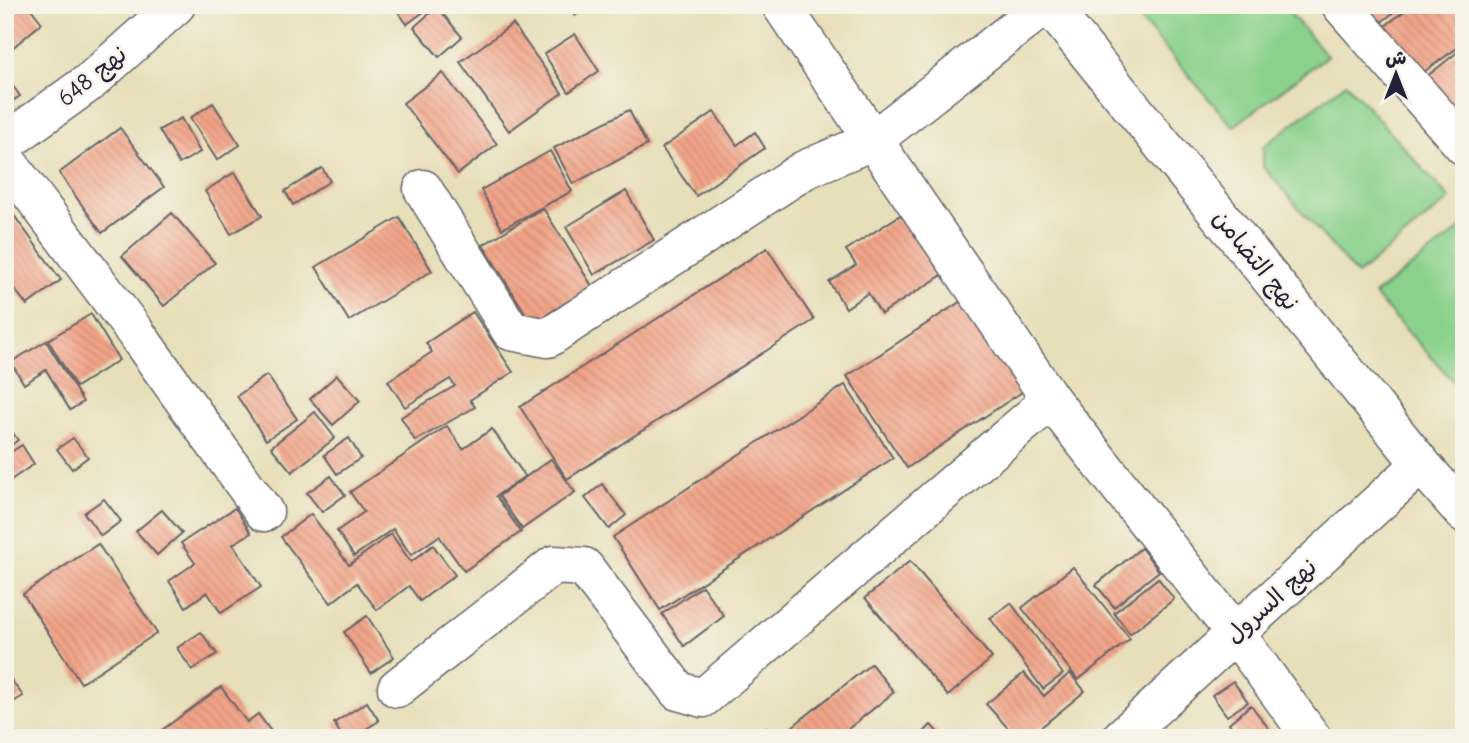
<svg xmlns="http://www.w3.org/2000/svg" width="1469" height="743" font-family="'Comic Neue','Playpen Sans Arabic',sans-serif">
<defs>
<pattern id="building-back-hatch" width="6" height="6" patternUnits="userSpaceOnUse" patternTransform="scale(1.75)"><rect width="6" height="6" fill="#f1a387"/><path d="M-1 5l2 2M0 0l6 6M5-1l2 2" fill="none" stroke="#ce8c75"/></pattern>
</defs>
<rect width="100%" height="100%" fill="#f7f3e8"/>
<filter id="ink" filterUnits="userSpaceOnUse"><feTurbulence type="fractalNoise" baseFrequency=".0143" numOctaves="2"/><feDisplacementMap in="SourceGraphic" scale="14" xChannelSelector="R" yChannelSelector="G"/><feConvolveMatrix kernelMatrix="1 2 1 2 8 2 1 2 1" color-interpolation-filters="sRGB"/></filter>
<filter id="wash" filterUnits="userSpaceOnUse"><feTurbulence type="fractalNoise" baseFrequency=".00686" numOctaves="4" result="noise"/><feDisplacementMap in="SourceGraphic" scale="28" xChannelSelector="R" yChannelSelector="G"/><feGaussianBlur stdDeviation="1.57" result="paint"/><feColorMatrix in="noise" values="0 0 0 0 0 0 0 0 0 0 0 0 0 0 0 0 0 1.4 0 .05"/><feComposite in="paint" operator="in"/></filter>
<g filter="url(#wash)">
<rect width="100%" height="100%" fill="#e7dfb9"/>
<g fill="#8ad18b" stroke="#567a63" stroke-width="2">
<path d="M1128 5H1283L1327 56 1233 127Z"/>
<path d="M1346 83 1450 199 1357 275 1263 167V147Z"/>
<path d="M1464 226V393L1374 295Z"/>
</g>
<g id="blocks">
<g fill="url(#building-back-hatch)">
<path d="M5 5H28L42 23 5 54Z"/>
<path d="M393 5H433L407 24Z"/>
<path d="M566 5H587L575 16Z"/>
<path d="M1353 5H1403L1371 30Z"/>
<path d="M1412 5H1450L1463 21 1457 27 1464 35V43L1414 79 1375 34Z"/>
<path d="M437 7 462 37 439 57 414 27Z"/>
<path d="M513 24 562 93 509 131 460 62Z"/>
<path d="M575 34 599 71 569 92 544 54Z"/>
<path d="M1464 47V131L1421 81Z"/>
<path d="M443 73 497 144 458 174 403 103Z"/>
<path d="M5 75 20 96 5 106Z"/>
<path d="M213 103 240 145 217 160 190 118Z"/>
<path d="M629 110 647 145 573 184 554 148Z"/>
<path d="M714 112 737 145 755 132 765 148 696 196 662 148Z"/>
<path d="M181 118 200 152 179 164 159 130Z"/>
<path d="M120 128 164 187 102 233 59 173Z"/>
<path d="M550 151 572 191 502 229 481 190Z"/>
<path d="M322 168 330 181 293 205 285 191Z"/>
<path d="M235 172 262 216 231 234 205 191Z"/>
<path d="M626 191 654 240 594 275 566 227Z"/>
<path d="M5 203 61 280 27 305 5 277Z"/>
<path d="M543 208 592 286 532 324 483 245Z"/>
<path d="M910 209 950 270 881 314 868 293 846 308 829 282 856 265 846 250Z"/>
<path d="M172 213 215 263 164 306 122 256Z"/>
<path d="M399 217 432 271 349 321 316 267Z"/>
<path d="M767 248 814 320 567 479 520 407Z"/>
<path d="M966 298 1025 390 907 468 847 376Z"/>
<path d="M473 312 513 372 470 400 475 407 415 441 401 417 455 386 450 379 405 407 388 381 432 352 426 343Z"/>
<path d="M91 314 119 360 76 387 48 340Z"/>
<path d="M46 341 83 402 70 410 46 370 24 384 11 362Z"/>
<path d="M267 375 297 419 266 440 237 396Z"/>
<path d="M337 375 360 401 333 425 310 399Z"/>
<path d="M845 385 893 458 660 610 613 537Z"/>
<path d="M315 412 335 438 292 472 271 447Z"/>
<path d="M5 422 18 440 5 450Z"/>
<path d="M447 426 463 449 492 429 525 476 496 496 521 532 464 571 439 536 411 555 393 529 354 556 337 531 364 512 350 492Z"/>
<path d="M73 438 88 457 72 469 57 449Z"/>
<path d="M349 438 361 458 337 474 324 455Z"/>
<path d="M22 445 34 464 5 484V456Z"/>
<path d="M551 459 575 492 522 529 499 496Z"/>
<path d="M331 476 345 495 322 512 307 493Z"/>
<path d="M602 484 626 515 609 529 585 498Z"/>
<path d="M104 499 121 521 101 536 84 513Z"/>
<path d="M235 508 251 533 233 544 261 587 221 613 207 592 186 607 169 581 195 563 181 543Z"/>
<path d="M162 510 182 533 157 555 136 531Z"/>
<path d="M311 514 349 565 391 534 411 562 433 545 455 575 420 601 409 586 377 610 357 583 331 603 281 537Z"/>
<path d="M98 544 157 633 81 683 23 594Z"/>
<path d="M1141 548 1159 571 1114 607 1096 585Z"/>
<path d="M910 561 992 658 948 696 865 598Z"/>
<path d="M1073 567 1130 639 1078 680 1022 608Z"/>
<path d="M1158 578 1174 599 1130 634 1114 613Z"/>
<path d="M702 586 724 616 684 646 662 614Z"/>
<path d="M1011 603 1063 674 1043 689 990 618Z"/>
<path d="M367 616 394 657 371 673 344 632Z"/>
<path d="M201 632 217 654 192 670 177 648Z"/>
<path d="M871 664 894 692 837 738H800L792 727Z"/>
<path d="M5 671 23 696 5 707Z"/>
<path d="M1024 673 1044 696 1070 673 1085 691 1028 738H1017L986 704Z"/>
<path d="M1233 681 1248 702 1227 716 1212 695Z"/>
<path d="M221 687 247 722 258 714 273 734 268 738H151Z"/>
<path d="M367 702 379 721 351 738H343L334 723Z"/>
<path d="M1251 705 1276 738H1240L1229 723Z"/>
<path d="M931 725 943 738H918Z"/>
<path d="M767 728 775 738H756Z"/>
</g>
</g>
</g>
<g filter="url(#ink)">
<use href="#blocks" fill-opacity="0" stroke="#676467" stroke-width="2"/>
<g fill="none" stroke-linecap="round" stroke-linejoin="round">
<g stroke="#676467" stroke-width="41">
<g id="minor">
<path d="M781 5 1051 400 1235 633 1312 738"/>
<path d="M1049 5 1421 464 1464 513"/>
<path d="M1341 5 1464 146"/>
<path d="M5 143 91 81 176 5"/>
<path d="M5 159 135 332 264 512"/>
<path d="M423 189 511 331 548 338 804 170 872 141 1045 5"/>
<path d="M397 688 554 565 584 567 678 691 703 698 1051 400"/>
<path d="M1121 738 1421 464"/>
</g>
</g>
<use href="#minor" stroke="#fff" stroke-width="38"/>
</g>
</g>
<g text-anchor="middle" stroke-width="5" stroke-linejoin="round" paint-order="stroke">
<g font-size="24" fill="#22223b" stroke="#f7f3e8">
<text transform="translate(92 76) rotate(-39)" y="8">نهج 648</text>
<text transform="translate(1256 260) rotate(51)" y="8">نهج التضامن</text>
<text transform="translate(1271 601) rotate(-42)" y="8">نهج السرول</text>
</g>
</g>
<rect width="1469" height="743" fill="none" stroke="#f7f3e8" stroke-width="28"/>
<g transform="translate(1396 74)" stroke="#f7f3e8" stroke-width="5" paint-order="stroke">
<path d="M0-5L12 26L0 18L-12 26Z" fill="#22223b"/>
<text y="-10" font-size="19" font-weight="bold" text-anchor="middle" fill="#22223b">ش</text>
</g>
</svg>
